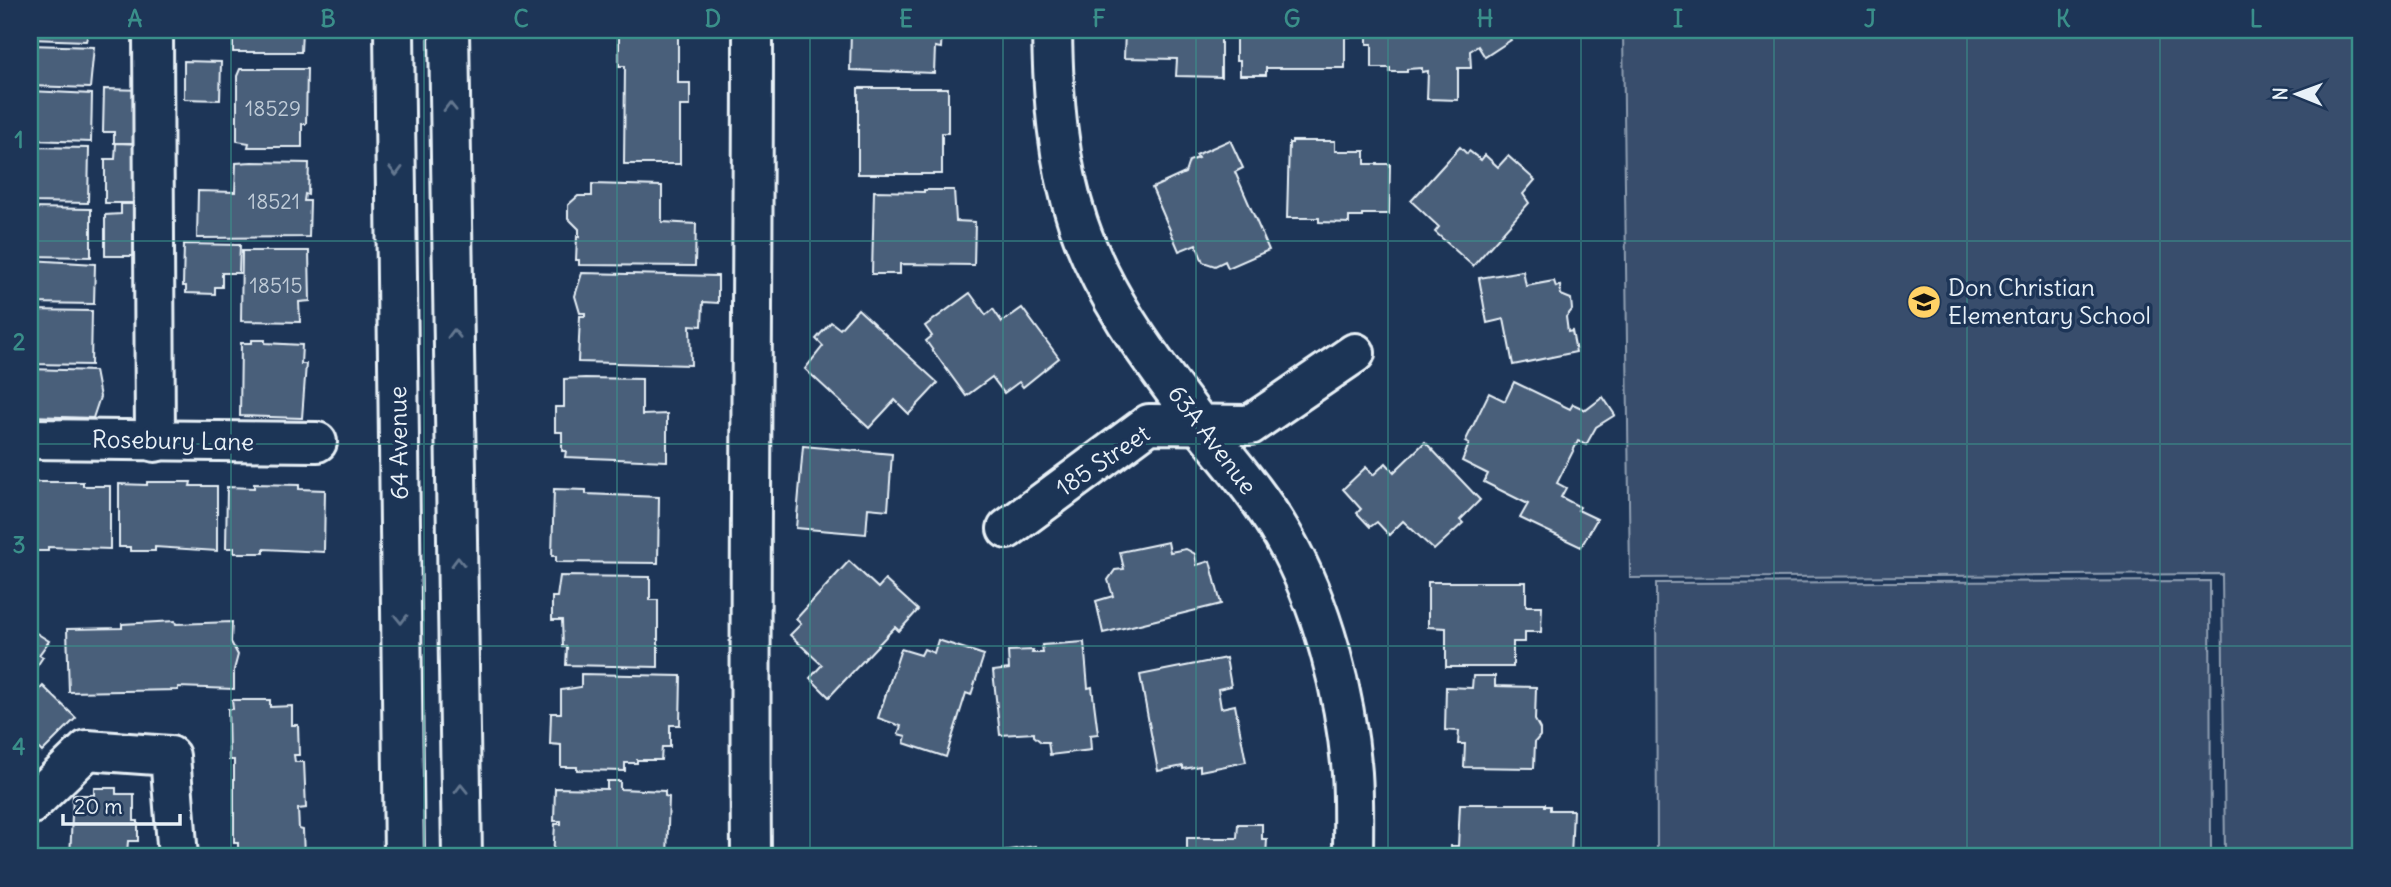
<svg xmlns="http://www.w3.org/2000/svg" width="2391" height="887" font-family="Delius,sans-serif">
<rect width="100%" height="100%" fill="#1d3557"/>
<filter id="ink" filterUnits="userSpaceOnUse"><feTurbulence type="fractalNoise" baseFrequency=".0143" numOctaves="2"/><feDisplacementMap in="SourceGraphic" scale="14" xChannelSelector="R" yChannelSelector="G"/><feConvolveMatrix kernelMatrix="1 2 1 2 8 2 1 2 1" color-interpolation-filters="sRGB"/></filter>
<g filter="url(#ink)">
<g fill="#374d6c" stroke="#909fb2" stroke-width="2">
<path d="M1623 30H2361V857H2225L2222 574 1630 578Z"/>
<path d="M2210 581 2211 857H1657L1656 583Z"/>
</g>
<g fill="#495e7a" stroke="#e8f1f8" stroke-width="2">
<path d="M30 30H89L86 41 30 39Z"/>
<path d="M103 30H144L143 37 102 36Z"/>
<path d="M233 30H302L301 52H233Z"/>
<path d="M619 30H678V83H690V106H680V164H624L625 66H619Z"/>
<path d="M851 30H942L941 48 935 47 934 73 850 70Z"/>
<path d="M1125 30H1221V77L1176 76 1177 59 1124 58Z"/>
<path d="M1236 30H1354V37H1345V68H1266V75H1240V61H1236Z"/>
<path d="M1367 30H1505L1511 40 1485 57 1478 46 1470 51 1471 68H1458V100L1427 99 1428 71 1422 72V68L1407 69V72H1390V68H1372V44H1367Z"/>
<path d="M30 45 94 47 90 88 30 86Z"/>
<path d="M184 61 221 62 220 100 184 99Z"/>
<path d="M240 69H307L306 124H302V147H248L249 143 237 141V76Z"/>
<path d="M858 88H948V133H942V174H858Z"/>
<path d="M104 89 145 90 139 143H114V132H103Z"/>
<path d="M30 91 92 94 91 142 30 140Z"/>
<path d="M1230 140 1243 168 1235 172 1269 250 1228 268 1225 261 1215 266 1203 262 1196 244 1179 251 1152 188 1185 173 1189 161 1198 158 1196 155Z"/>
<path d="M1292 141H1335V151H1365V164H1390L1389 214H1362V217H1349V223L1319 222V218H1287L1289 143H1292Z"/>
<path d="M116 143 142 144 147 203H105V159H115Z"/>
<path d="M30 147 89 148 88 203 30 202Z"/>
<path d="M1460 147 1467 154 1469 151 1481 160 1485 155 1498 167 1508 156 1535 180 1523 194 1529 203 1473 266 1435 232 1439 227 1411 201Z"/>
<path d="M252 162 309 163 308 195 305 194 304 201H310L309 237 197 238 198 191 235 192 236 163Z"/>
<path d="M592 184 662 186V222L696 224 695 266 579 265V260H576L577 236 579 237V229L568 218V205L578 196H592Z"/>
<path d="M924 190H954L956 221 975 222 974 265 900 264V274H872L874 191 924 192Z"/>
<path d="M121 204H143L145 256H105V215L121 214Z"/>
<path d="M30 208 91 209V257L30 256Z"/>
<path d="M184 244 240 245 239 273H222V287H215V294L186 293V286H183Z"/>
<path d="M242 251H309L310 301 299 302 300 322 241 321Z"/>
<path d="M30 260 95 264 94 304 30 303Z"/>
<path d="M1523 271 1526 286 1554 281 1556 287 1560 285 1561 295 1571 299 1572 310 1566 317 1568 332 1572 331 1576 352 1513 365 1504 319 1487 323 1479 278Z"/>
<path d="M582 273 718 276V303L703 302 702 326 690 325 691 365 578 362 580 316H585V313H580L575 296Z"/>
<path d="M970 293 986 315 993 309 1002 322 1022 308 1059 358 1023 387 1019 382 1004 393 992 377 966 396 926 341 932 336 925 326Z"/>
<path d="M858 309 938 383 909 414 895 400 869 428 805 369 823 346 816 339 831 322 840 329Z"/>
<path d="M30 310 92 311 91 365 30 364Z"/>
<path d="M252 340H265V343L302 345 301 364H306L302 418 240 416 241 343H252Z"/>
<path d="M30 369 95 371 100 397 93 418 30 416Z"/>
<path d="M585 378 642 379V415L667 414V461L565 457 566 451H562V432H555V407H564V379Z"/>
<path d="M1514 382 1570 409 1573 404 1586 410 1603 397 1615 415 1596 427 1586 445 1578 441 1557 483 1566 488 1561 497 1580 507 1578 510 1597 519 1581 547 1520 518 1528 504 1484 482 1488 474 1462 461 1469 444 1465 442 1489 393 1505 401Z"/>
<path d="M1425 442 1480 500 1460 520 1463 523 1434 550 1403 521 1389 535 1377 522 1370 527 1357 513 1361 509 1343 489 1366 467 1373 475 1386 463 1394 472Z"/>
<path d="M803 446 892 454 888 510 868 508 866 534 796 528Z"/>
<path d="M39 482H83V486H110V549L48 547V551H30V484Z"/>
<path d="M147 482H191L190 486H217V551L155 547V551H130V547H119V484L147 485Z"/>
<path d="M254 484 299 485V489L325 490 324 552 264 549V553H234V548H226L227 487 254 488Z"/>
<path d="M554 489 586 490V494L659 497 658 563 556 562V556H552Z"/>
<path d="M1168 542 1170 552 1186 549 1195 554 1197 565 1210 561 1221 604 1103 633 1096 601 1113 596 1108 580 1115 570 1124 569 1120 552Z"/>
<path d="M849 561 878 588 885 580 918 610 899 631 895 627 829 697 810 678 822 665 790 635 801 624 796 619Z"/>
<path d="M560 576 650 577V600H658V667L566 665 567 647H563L562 620H552V597H557Z"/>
<path d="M1428 582H1526V606H1542L1541 632H1525V642H1513V667H1446V628L1428 627Z"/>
<path d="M175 621 176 624 232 622 231 642 238 655 234 670V689L178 687V690L69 692 67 629 122 628V624Z"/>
<path d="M30 625V629L49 641 39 655 43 657 31 675Z"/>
<path d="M938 640 984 655 971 695 966 693 946 757 904 743 906 736 898 734 901 726 878 718 901 649 921 655 924 649 934 653Z"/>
<path d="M1084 642 1088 688 1092 687 1098 734 1090 735 1091 750 1050 755 1048 742H1041L1034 736V733L1000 735 993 671 1009 669 1008 651 1033 650 1032 653H1043L1042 645Z"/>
<path d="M1226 658 1231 686 1218 689 1221 708 1235 705 1246 762 1200 771V766L1183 769V766L1158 771 1140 675Z"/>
<path d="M581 674 681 676 680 725H670V747H662L661 760H637V763H625V771L577 770V767H561V745L550 744 551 713H561V690L581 687Z"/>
<path d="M1473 676H1495V686L1536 687 1535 720 1540 729V736L1535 742 1534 768 1464 767 1465 744H1458L1459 731 1445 730 1446 687 1472 688Z"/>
<path d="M43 686 76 718 42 752 30 740V700Z"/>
<path d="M232 700H270V707L292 706V725H298L299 755H294L295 762H304L306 808 298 809 299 829 303 830 304 857H238V843H234V760H229L228 709H233Z"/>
<path d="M607 781H620V789L665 791V796L669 797 667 857H553L555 824H561V821H554L555 788 607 789Z"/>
<path d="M94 788H116V794H134V821H138V841H128L127 853 143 852V857H70L73 795H94Z"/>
<path d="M1460 804H1545V806H1550V810H1573L1571 857H1451V846H1458Z"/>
<path d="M1238 824H1262V839H1267L1266 857H1187V838H1237Z"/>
<path d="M1036 846 1037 857H960Z"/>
<path d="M1085 851H1128V857H1084Z"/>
</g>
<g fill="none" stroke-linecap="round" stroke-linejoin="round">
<g stroke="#e8f1f8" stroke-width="44">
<g id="minor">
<path d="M153 30 155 442"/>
<path d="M1052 30C1053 95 1057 161 1078 223 1102 294 1147 354 1191 413 1222 453 1258 492 1283 536 1323 606 1345 693 1352 773 1354 801 1353 829 1353 857"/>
<path d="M30 439 317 442"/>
<path d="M1007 529 1149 424 1250 425 1355 353"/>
<path d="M30 805 87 750 170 756 178 857"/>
<path d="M751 857C749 581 753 306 753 30"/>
</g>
</g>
<g stroke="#e8f1f8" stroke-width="44">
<g id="major">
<path d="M394 30 404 857"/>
<path d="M449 30 462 857"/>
</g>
</g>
<use href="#minor" stroke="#1d3557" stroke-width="38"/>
<use href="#major" stroke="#1d3557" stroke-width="38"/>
</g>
<defs><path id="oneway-chevron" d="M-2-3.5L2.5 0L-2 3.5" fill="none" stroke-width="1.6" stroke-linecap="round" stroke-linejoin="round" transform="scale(1.75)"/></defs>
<g stroke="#64778f">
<use href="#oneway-chevron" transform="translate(450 107) rotate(-91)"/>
<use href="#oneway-chevron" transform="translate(396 171) rotate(89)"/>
<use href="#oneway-chevron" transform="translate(454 334) rotate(-91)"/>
<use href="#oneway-chevron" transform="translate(458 562) rotate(-91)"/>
<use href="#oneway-chevron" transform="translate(401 619) rotate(89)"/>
<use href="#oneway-chevron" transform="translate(461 789) rotate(-91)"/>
</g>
</g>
<path fill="none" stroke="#3a8f8a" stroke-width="2" stroke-opacity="0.55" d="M231 30V857M424 30V857M617 30V857M810 30V857M1003 30V857M1196 30V857M1388 30V857M1581 30V857M1774 30V857M1967 30V857M2160 30V857M30 241H2361M30 444H2361M30 646H2361"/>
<defs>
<g id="school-disc" transform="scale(1.75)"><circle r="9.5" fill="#ffd166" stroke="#1d3557"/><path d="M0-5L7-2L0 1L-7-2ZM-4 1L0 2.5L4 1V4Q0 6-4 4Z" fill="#111"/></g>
</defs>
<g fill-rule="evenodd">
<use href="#school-disc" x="1924" y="302"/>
</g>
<g text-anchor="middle" stroke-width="7" stroke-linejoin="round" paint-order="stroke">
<g font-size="21" fill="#c0ccd8">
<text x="273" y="116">18529</text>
<text x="274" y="209">18521</text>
<text x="276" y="293">18515</text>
</g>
<g font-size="24" fill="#e8f1f8" stroke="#1d3557" text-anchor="start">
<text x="1948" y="296">Don Christian<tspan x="1948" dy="28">Elementary School</tspan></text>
</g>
<g font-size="24" fill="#e8f1f8" stroke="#1d3557">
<text transform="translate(1212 440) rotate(53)" y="8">63A Avenue</text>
<text transform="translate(173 441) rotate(1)" y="8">Rosebury Lane</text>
<text transform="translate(399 443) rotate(-91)" y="8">64 Avenue</text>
<text transform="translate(1103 461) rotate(-34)" y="8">185 Street</text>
</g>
</g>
<rect width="2391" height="887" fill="none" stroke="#1d3557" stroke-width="77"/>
<g transform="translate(2297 94) rotate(271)" stroke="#1d3557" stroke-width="5" paint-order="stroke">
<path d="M0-5L12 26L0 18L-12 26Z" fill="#e8f1f8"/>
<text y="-10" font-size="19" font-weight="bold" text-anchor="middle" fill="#e8f1f8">N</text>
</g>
<path d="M63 814v10h117v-10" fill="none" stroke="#e8f1f8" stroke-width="3.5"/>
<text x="74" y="814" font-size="21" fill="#e8f1f8" stroke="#1d3557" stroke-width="5" paint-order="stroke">20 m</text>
<rect x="38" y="38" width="2314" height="810" fill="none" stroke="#3a8f8a" stroke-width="2.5"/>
<g font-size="23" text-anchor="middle" font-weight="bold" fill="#3a8f8a">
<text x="135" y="27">A</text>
<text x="328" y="27">B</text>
<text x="521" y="27">C</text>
<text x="713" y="27">D</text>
<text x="906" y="27">E</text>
<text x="1099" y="27">F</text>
<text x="1292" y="27">G</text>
<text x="1485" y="27">H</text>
<text x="1678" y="27">I</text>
<text x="1870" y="27">J</text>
<text x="2063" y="27">K</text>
<text x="2256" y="27">L</text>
<text x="19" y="148">1</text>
<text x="19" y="350">2</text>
<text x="19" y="553">3</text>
<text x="19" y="755">4</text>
</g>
</svg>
